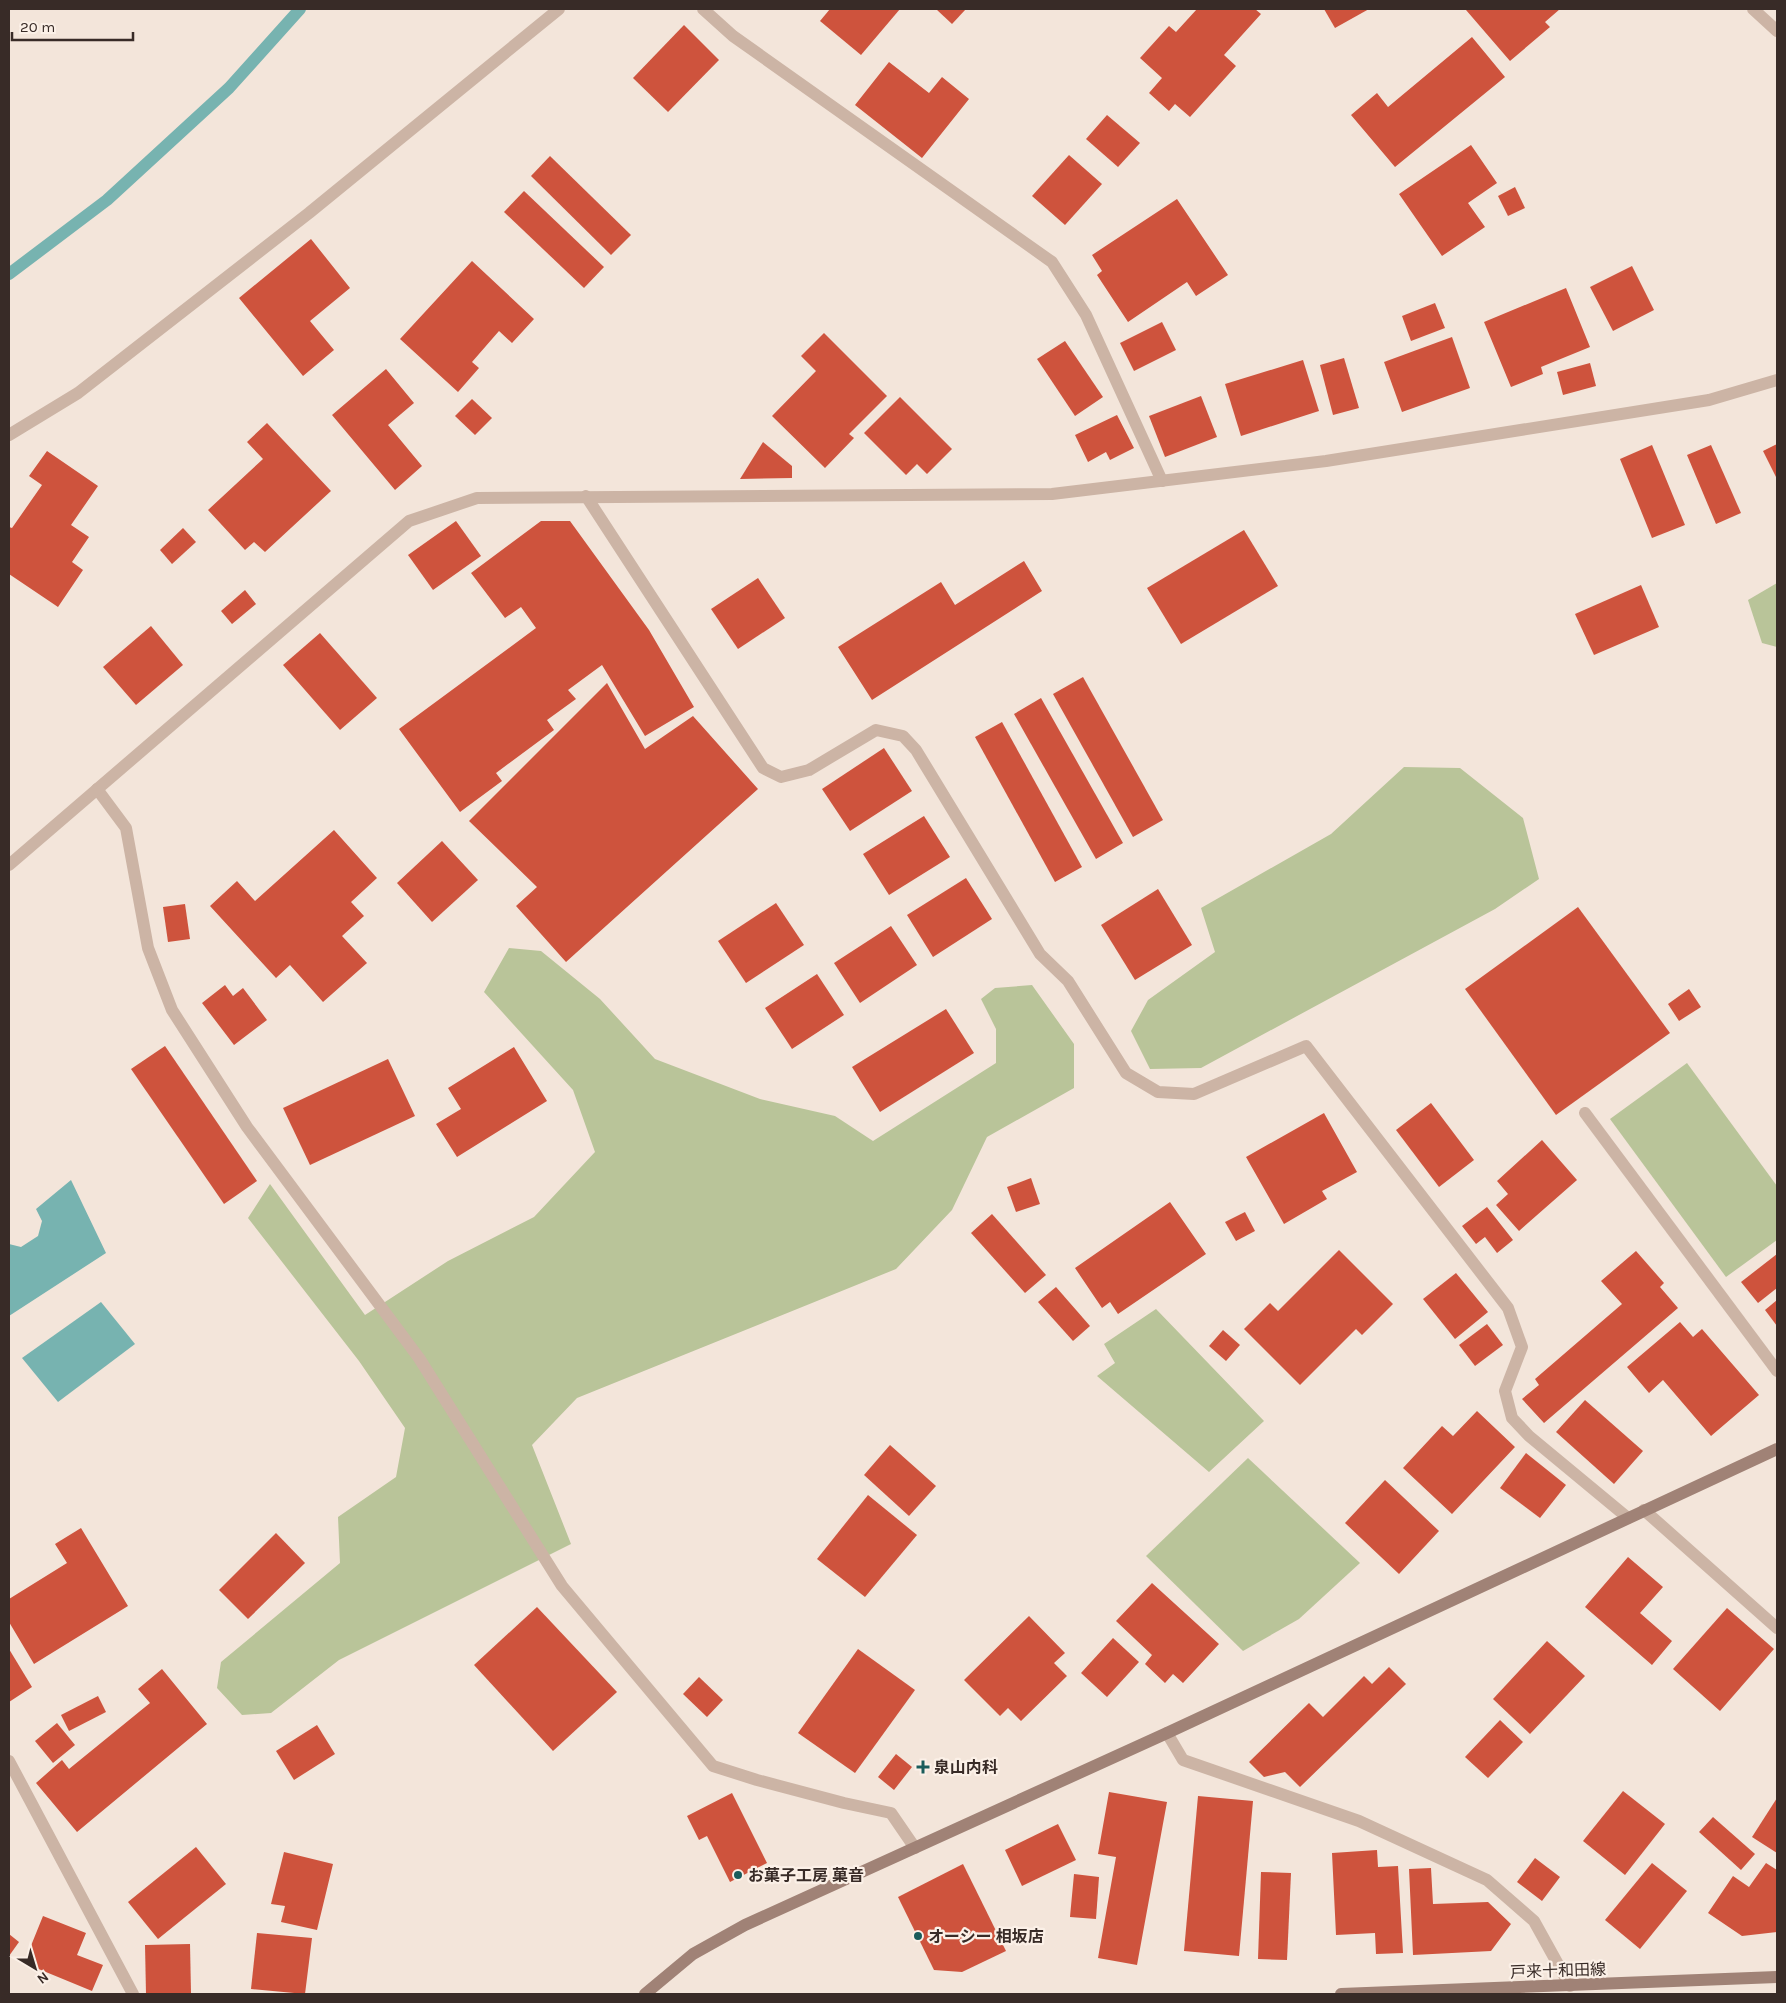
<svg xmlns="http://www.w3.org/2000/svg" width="1786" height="2003" font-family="Karla,'Noto Sans JP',sans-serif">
<rect width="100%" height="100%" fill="#f3e5da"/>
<g fill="#b9c499">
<path d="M1777 583V647L1762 643 1748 600Z"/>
<path d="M1404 767 1460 768 1523 818 1539 879 1495 909 1201 1068 1150 1069 1131 1031 1148 1000 1215 952 1201 908 1331 834Z"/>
<path d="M509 948 541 951 600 999 655 1059 760 1099 835 1116 873 1141 996 1063V1029L981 999 995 988 1032 985 1074 1044V1088L987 1137 952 1210 896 1269 577 1398 532 1445 571 1544 339 1660 271 1713 242 1715 217 1688 221 1662 340 1563 338 1517 396 1477 405 1428 359 1361 248 1218 270 1184 365 1315 448 1261 534 1217 595 1152 573 1090 484 992Z"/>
<path d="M1687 1063 1777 1186V1240L1726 1277 1610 1119Z"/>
<path d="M1156 1309 1264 1421 1209 1472 1097 1376 1115 1363 1104 1344Z"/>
<path d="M1248 1458 1360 1563 1299 1619 1243 1651 1146 1556Z"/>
</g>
<g fill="#77b3b0">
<path d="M71 1180 106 1253 9 1316V1244L21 1247 38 1236 42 1221 36 1209Z"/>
<path d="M101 1302 135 1344 58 1402 22 1358Z"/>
</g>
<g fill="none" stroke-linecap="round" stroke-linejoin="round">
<path stroke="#77b3b0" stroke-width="12" d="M9 274 107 200 229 88 300 9"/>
</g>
<g fill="#ce533d">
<path d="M830 9H900L861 55 820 21Z"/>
<path d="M936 9H966L952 24Z"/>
<path d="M1197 9H1255L1261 14 1224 55 1236 66 1190 117 1175 104 1169 111 1149 93 1162 78 1140 58 1169 26 1176 32Z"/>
<path d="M1324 9H1369L1335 28Z"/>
<path d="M1467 9H1560L1545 22 1550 27 1510 61 1466 10Z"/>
<path d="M684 25 719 60 668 112 633 78Z"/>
<path d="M1472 37 1505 77 1395 167 1351 115 1377 93 1388 107Z"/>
<path d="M889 62 929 93 942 77 969 99 922 158 855 105Z"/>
<path d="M1107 115 1140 143 1118 167 1086 139Z"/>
<path d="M1471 145 1497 183 1468 203 1485 227 1442 256 1399 194Z"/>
<path d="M1069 155 1102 184 1065 225 1032 196Z"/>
<path d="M550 156 631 235 611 255 531 176Z"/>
<path d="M1515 187 1525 208 1508 216 1498 196Z"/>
<path d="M524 191 604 267 584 288 504 212Z"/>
<path d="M1177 199 1228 275 1196 296 1187 282 1128 322 1097 275 1102 271 1092 255Z"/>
<path d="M311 239 350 288 310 321 334 350 303 376 239 298Z"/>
<path d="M472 261 534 319 512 343 499 331 472 362 479 368 458 392 400 339Z"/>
<path d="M1632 266 1654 310 1613 331 1590 287Z"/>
<path d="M1566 288 1590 347 1541 367 1543 374 1511 387 1484 322Z"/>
<path d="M1435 303 1445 328 1411 341 1402 316Z"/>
<path d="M1162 322 1176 350 1134 371 1120 343Z"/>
<path d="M824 333 887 396 849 434 854 438 825 468 772 416 816 371 801 356Z"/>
<path d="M1452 337 1470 388 1402 412 1384 362Z"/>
<path d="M1065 341 1103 397 1075 416 1037 359Z"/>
<path d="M1344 358 1359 408 1333 415 1320 365Z"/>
<path d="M1303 360 1319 411 1241 436 1225 384Z"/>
<path d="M1590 363 1596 386 1563 395 1557 372Z"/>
<path d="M386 369 414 403 388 425 422 466 395 490 332 415Z"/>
<path d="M1201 396 1217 437 1165 457 1149 416Z"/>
<path d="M900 397 952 449 927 474 917 464 906 475 864 433Z"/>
<path d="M472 399 492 418 475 435 455 416Z"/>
<path d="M1117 415 1134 448 1110 460 1106 452 1088 462 1075 435Z"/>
<path d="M267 423 331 491 265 552 254 542 245 550 208 510 263 459 247 442Z"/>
<path d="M763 442 792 466V478L740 479Z"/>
<path d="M1777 444V479L1763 451Z"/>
<path d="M1652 445 1685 525 1652 538 1620 459Z"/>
<path d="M1711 445 1741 513 1716 524 1687 455Z"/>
<path d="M47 451 98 486 71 525 89 537 72 562 83 570 58 607 9 574 10 561 9 560V527L12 528 42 485 29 476Z"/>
<path d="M456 521 481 556 433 590 408 555Z"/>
<path d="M541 521H570L649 630 694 707 645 736 602 665 568 690 576 699 547 720 554 730 496 773 502 781 460 812 399 729 536 628 521 607 505 618 471 573Z"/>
<path d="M183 528 196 542 172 564 160 550Z"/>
<path d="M1244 530 1278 586 1181 644 1147 588Z"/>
<path d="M1024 561 1042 591 872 700 838 647 941 582 955 605Z"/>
<path d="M758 578 785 618 738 649 711 609Z"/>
<path d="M1641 585 1659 627 1594 655 1575 614Z"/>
<path d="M245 590 256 604 232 624 221 611Z"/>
<path d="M151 626 183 665 136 705 103 667Z"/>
<path d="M320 633 377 698 340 730 283 665Z"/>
<path d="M1083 677 1163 820 1133 837 1053 694Z"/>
<path d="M607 683 645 749 693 716 758 789 566 962 516 906 537 887 469 821Z"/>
<path d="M1041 698 1123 843 1096 859 1014 714Z"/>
<path d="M1002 722 1082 867 1055 882 975 737Z"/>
<path d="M884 748 912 791 850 831 822 789Z"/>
<path d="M924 816 950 857 889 895 863 854Z"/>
<path d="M334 830 377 878 351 902 364 916 342 936 367 963 323 1002 290 965 276 978 210 906 237 881 255 901Z"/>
<path d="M442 841 478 880 432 922 397 883Z"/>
<path d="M966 878 992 919 933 957 907 915Z"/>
<path d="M1158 889 1192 945 1135 980 1101 925Z"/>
<path d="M776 903 804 945 746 983 718 941Z"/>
<path d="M185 904 190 939 168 942 163 907Z"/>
<path d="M1578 907 1670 1033 1556 1115 1465 989Z"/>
<path d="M891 926 917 965 860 1003 834 963Z"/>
<path d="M817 974 844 1015 792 1049 765 1008Z"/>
<path d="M225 985 233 996 243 988 267 1020 234 1045 202 1003Z"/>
<path d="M1689 989 1701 1007 1679 1021 1668 1004Z"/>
<path d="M946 1009 974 1053 880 1112 852 1067Z"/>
<path d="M165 1046 257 1181 224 1204 131 1069Z"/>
<path d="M514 1047 547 1101 457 1157 436 1124 461 1109 448 1088Z"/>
<path d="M388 1059 415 1116 310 1165 283 1108Z"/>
<path d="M1431 1103 1474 1160 1439 1187 1396 1130Z"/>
<path d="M1324 1113 1357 1172 1322 1191 1327 1199 1284 1224 1246 1157Z"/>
<path d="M1542 1140 1577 1180 1519 1231 1496 1205 1508 1194 1497 1181Z"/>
<path d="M1031 1178 1040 1204 1016 1212 1007 1187Z"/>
<path d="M1170 1202 1206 1254 1118 1314 1110 1302 1102 1308 1075 1268Z"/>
<path d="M1487 1207 1513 1240 1497 1253 1485 1237 1476 1244 1462 1226Z"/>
<path d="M1245 1212 1255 1231 1236 1241 1225 1222Z"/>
<path d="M992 1214 1046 1275 1025 1293 971 1233Z"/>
<path d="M1339 1250 1393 1304 1362 1335 1356 1329 1300 1385 1244 1329 1270 1303 1278 1311Z"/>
<path d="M1636 1251 1664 1283 1660 1287 1678 1308 1544 1423 1522 1399 1539 1385 1535 1379 1622 1304 1601 1281Z"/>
<path d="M1777 1254V1288L1758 1303 1741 1282Z"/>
<path d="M1456 1273 1488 1312 1455 1339 1423 1299Z"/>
<path d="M1056 1287 1090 1326 1073 1341 1038 1302Z"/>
<path d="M1777 1300V1326L1765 1310Z"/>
<path d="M1680 1322 1693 1337 1702 1329 1759 1395 1711 1436 1663 1380 1649 1393 1627 1367Z"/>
<path d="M1487 1324 1503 1345 1475 1366 1459 1345Z"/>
<path d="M1223 1330 1240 1345 1226 1361 1209 1346Z"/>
<path d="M1585 1400 1643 1451 1614 1484 1556 1432Z"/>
<path d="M1477 1411 1515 1447 1452 1514 1403 1468 1442 1426 1453 1436Z"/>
<path d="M890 1445 936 1486 909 1516 864 1475Z"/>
<path d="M1526 1453 1566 1485 1540 1518 1500 1488Z"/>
<path d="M1385 1480 1439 1531 1399 1574 1345 1523Z"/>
<path d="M868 1495 917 1535 865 1597 817 1559Z"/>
<path d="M81 1528 128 1606 34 1664 9 1622V1599L67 1563 55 1544Z"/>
<path d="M276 1533 305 1563 248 1619 219 1590Z"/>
<path d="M1628 1557 1663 1587 1640 1613 1672 1641 1652 1665 1585 1607Z"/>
<path d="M1152 1583 1219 1644 1183 1683 1173 1674 1165 1683 1145 1664 1152 1655 1116 1621Z"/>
<path d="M537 1607 617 1692 553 1751 474 1665Z"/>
<path d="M1727 1608 1774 1649 1720 1711 1673 1669Z"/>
<path d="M1029 1616 1065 1653 1054 1663 1067 1676 1021 1721 1008 1708 1000 1716 964 1680Z"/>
<path d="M1113 1638 1139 1662 1107 1697 1081 1673Z"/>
<path d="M1547 1641 1585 1676 1530 1734 1493 1699Z"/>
<path d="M9 1649 32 1687 9 1702Z"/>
<path d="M858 1649 915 1690 855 1773 798 1733Z"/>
<path d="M1389 1667 1406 1684 1300 1787 1285 1772 1264 1777 1249 1762 1309 1703 1323 1717 1364 1676 1372 1684Z"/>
<path d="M162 1669 207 1724 77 1832 36 1783 62 1760 69 1769 150 1703 138 1689Z"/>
<path d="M699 1677 723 1700 707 1717 683 1694Z"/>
<path d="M98 1696 106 1712 69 1731 61 1715Z"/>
<path d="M1500 1720 1523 1742 1488 1778 1465 1757Z"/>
<path d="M57 1723 75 1745 53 1763 35 1741Z"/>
<path d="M317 1725 335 1754 294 1780 276 1751Z"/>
<path d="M896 1754 912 1767 894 1790 878 1777Z"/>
<path d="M1623 1791 1665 1824 1625 1875 1583 1841Z"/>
<path d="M1109 1792 1167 1802 1137 1965 1098 1958 1116 1857 1098 1854Z"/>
<path d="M732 1793 767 1863 730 1882 707 1836 699 1840 687 1816Z"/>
<path d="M1198 1796 1253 1801 1239 1956 1184 1951Z"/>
<path d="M1777 1798V1853L1752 1837Z"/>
<path d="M1713 1817 1755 1854 1741 1870 1699 1832Z"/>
<path d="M1058 1824 1076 1860 1022 1886 1005 1850Z"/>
<path d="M196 1847 226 1884 158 1939 128 1902Z"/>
<path d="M1377 1850 1378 1867 1398 1866 1403 1953 1376 1954 1375 1933 1336 1935 1332 1853Z"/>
<path d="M284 1852 333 1864 317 1930 281 1922 285 1906 271 1904Z"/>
<path d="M1535 1858 1560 1877 1542 1901 1517 1882Z"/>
<path d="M1652 1863 1687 1891 1640 1949 1605 1920Z"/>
<path d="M1766 1863 1777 1870V1932L1742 1936 1708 1913 1733 1876 1749 1887Z"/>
<path d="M963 1864 1006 1951 962 1972 934 1970 898 1897Z"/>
<path d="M1431 1868 1433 1904 1488 1902 1511 1924 1491 1951 1413 1955 1409 1869Z"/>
<path d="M1261 1872 1291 1873 1287 1960 1258 1959Z"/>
<path d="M1074 1874 1099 1877 1096 1919 1070 1917Z"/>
<path d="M43 1916 86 1933 77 1955 103 1965 92 1991 24 1963Z"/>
<path d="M257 1933 312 1938 305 1994 251 1989Z"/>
<path d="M9 1934 19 1942 9 1956Z"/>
<path d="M190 1944 191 1993 146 1994 145 1945Z"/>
</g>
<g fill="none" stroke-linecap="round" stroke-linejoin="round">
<g stroke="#ccb4a5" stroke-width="12">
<path d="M703 9 733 36 1052 262 1086 315 1162 481"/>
<path d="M586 496 763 768 781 777 809 770 876 730 903 736 916 750 1040 954 1068 981 1126 1073 1158 1092 1194 1094 1306 1046 1508 1308 1522 1347 1505 1391 1512 1418 1529 1436 1628 1518"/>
<path d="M97 789 126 828 148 948 172 1010 247 1127 419 1358 562 1586 713 1766 757 1780 844 1803 891 1813 915 1848"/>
<path d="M1585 1113 1777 1371"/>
<path d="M1644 1510 1777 1628"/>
<path d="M1167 1733 1183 1760 1359 1821 1487 1880 1534 1921 1570 1986"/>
<path d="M9 1761 133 1994"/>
</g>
<g stroke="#ccb4a5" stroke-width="12">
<path d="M1753 9 1777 31"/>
<path d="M9 435 78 393 309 213 559 9"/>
<path d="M9 865 409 521 477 498 1052 494 1326 461 1709 400 1777 380"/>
</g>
<g stroke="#a08276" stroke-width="12">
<path d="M645 1994 693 1954 745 1925 1167 1733 1777 1449"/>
<path d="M1341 1994 1777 1977"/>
</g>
</g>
<g fill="#1a5c5b" stroke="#fbf0e7" stroke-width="2">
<path d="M920.5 1759.5h5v5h5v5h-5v5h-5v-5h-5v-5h5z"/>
<circle cx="738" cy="1875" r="5"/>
<circle cx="918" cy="1936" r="5"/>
</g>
<g text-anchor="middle" stroke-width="4.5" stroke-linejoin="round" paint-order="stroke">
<g font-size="16" font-weight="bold" fill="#382b27" stroke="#fbf0e7" text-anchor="start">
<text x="934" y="1773">泉山内科</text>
<text x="748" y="1881">お菓子工房 菓音</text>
<text x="928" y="1942">オーシー 相坂店</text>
</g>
<g font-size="16" fill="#382b27" stroke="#fbf0e7">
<text transform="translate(1558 1970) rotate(-2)" y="6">戸来十和田線</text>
</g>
</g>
<rect width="1786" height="2003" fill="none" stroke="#382b27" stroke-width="20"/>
<g transform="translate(35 1968) rotate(142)" stroke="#fbf0e7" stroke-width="4" paint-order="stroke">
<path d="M0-4L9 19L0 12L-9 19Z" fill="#382b27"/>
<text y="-8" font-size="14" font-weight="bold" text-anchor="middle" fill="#382b27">N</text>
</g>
<path d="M12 32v8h121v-8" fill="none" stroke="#382b27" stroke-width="2.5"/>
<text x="20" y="32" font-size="15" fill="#382b27" stroke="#fbf0e7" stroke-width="4" paint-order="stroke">20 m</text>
</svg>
